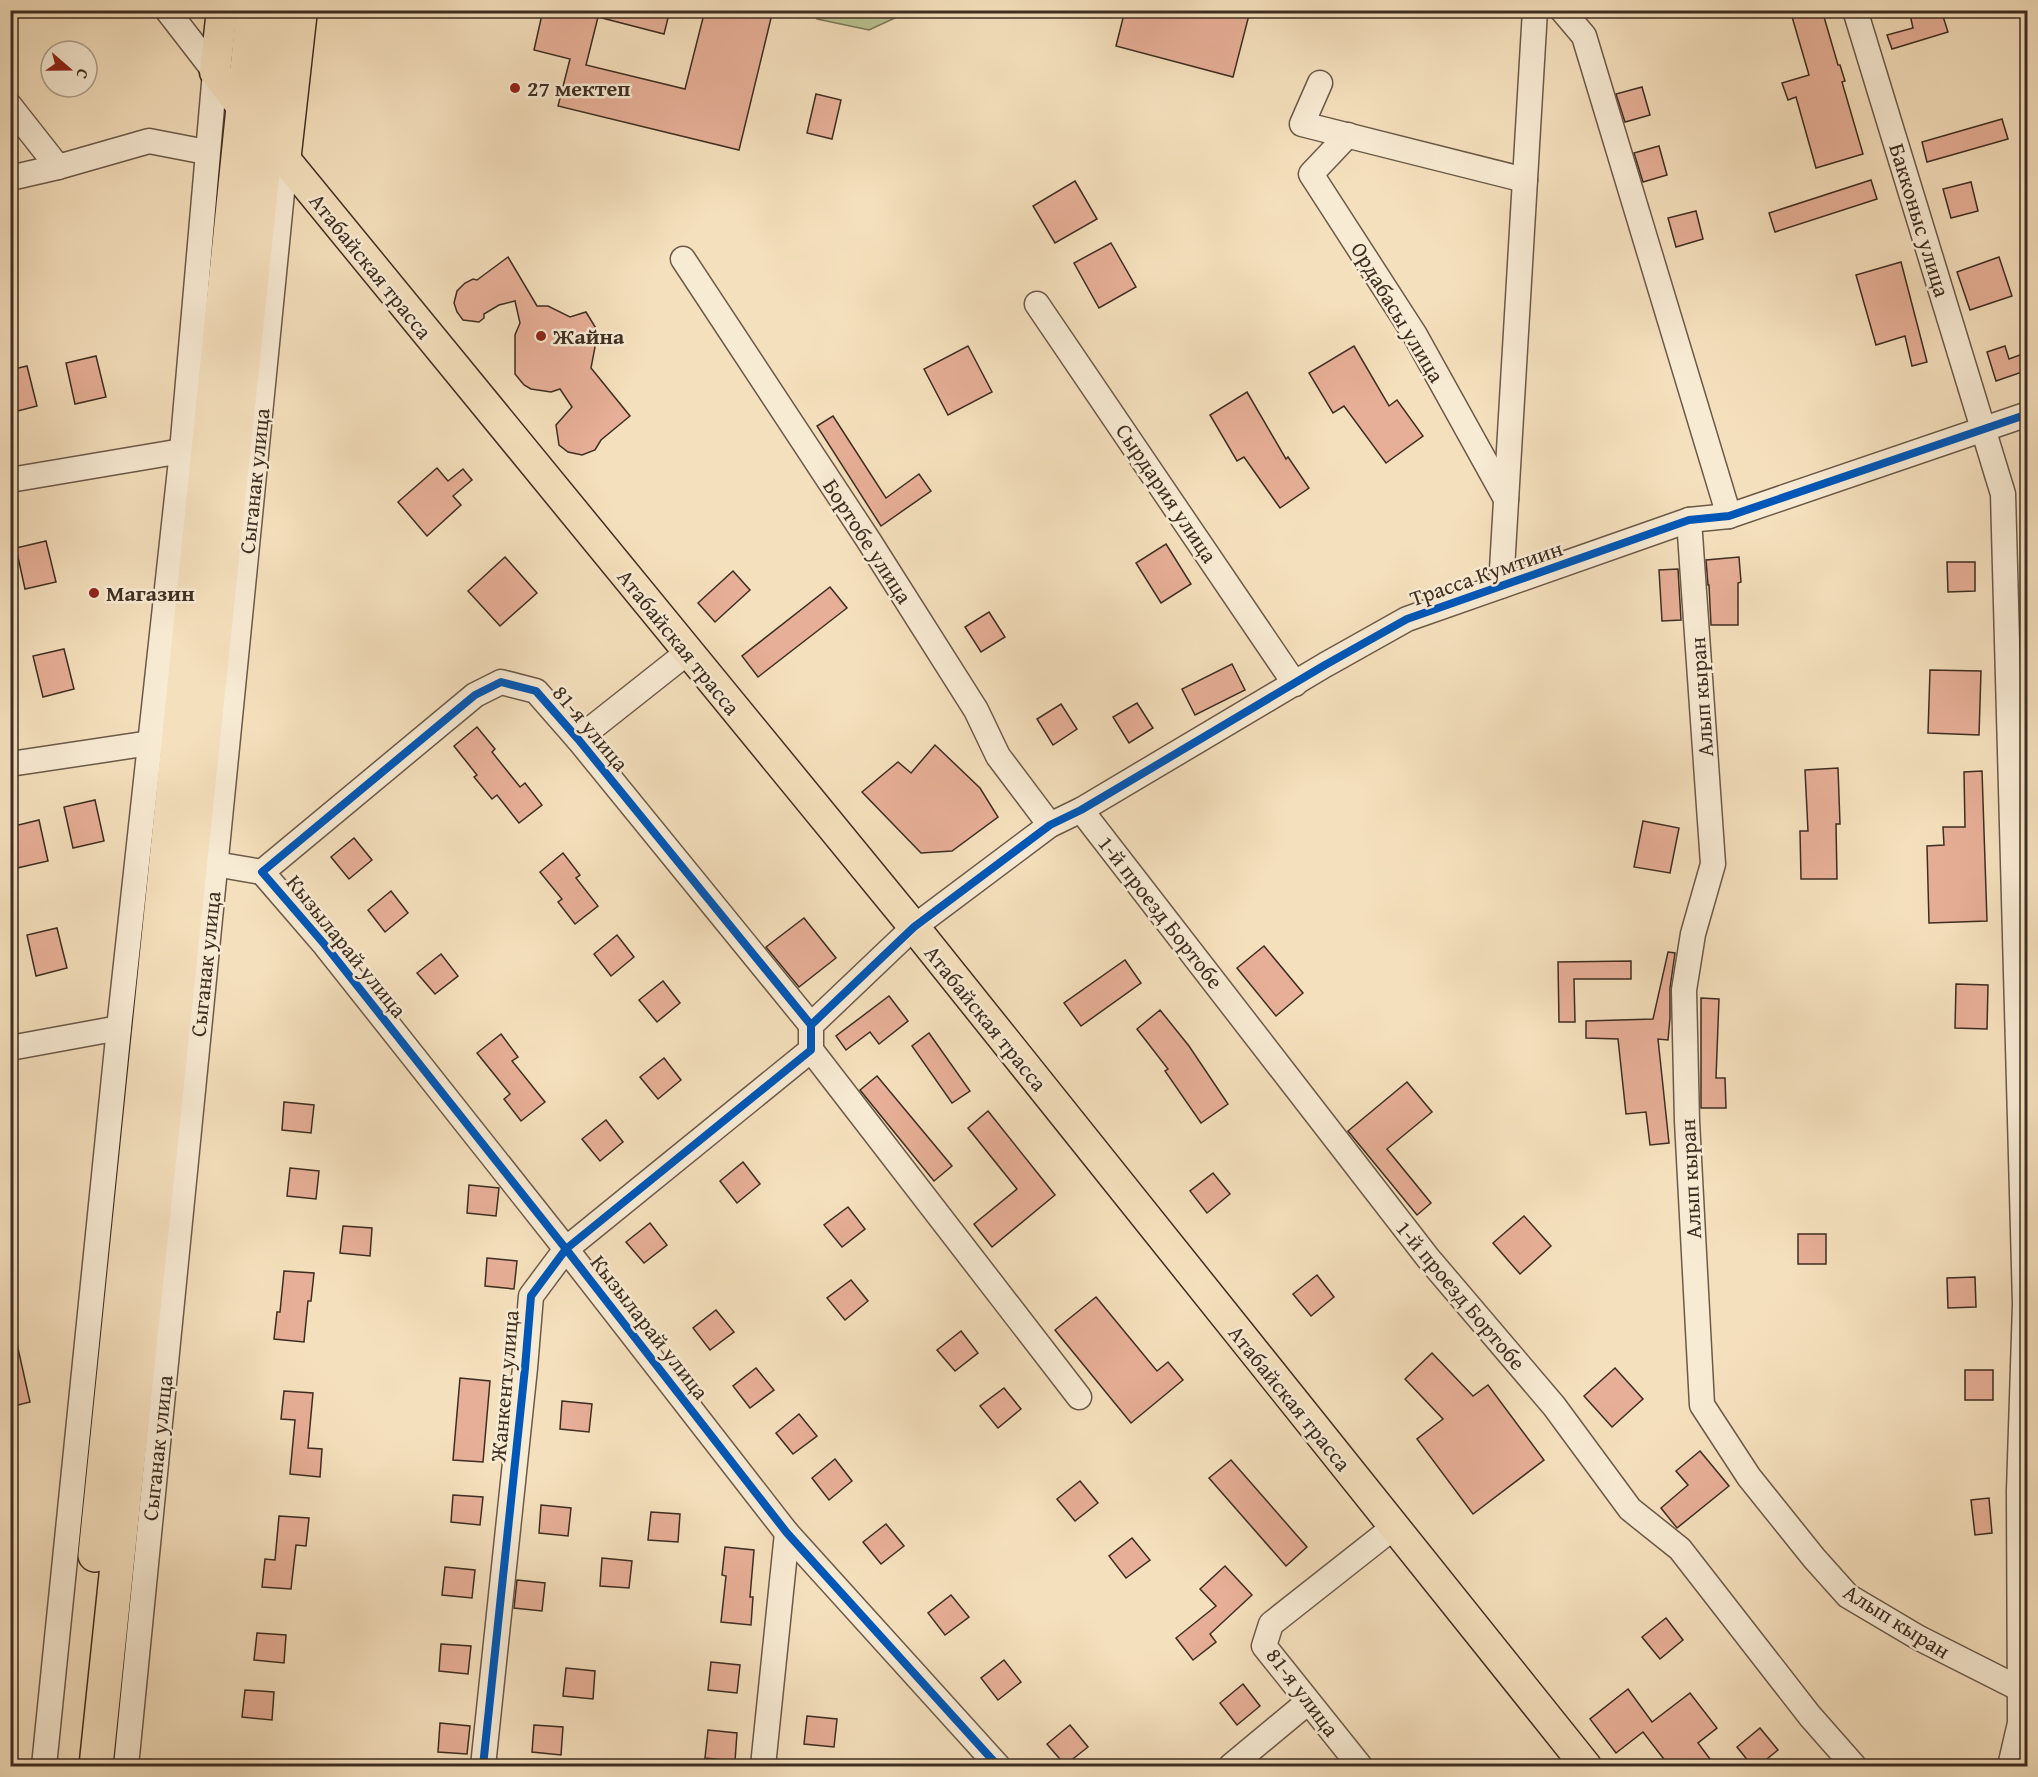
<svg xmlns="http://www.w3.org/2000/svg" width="2038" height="1777" font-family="'Gentium Book Plus',serif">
<rect width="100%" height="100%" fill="#f5e0bd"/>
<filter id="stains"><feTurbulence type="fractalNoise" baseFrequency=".00333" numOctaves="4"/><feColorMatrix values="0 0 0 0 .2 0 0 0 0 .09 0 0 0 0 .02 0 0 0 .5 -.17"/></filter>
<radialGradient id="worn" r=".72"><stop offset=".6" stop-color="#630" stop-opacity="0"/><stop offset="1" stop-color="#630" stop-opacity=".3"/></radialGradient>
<path fill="#bbc292" stroke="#7c785a" stroke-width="1.5" d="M810 11H910L869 30 817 19Z"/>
<g fill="#e7af97" stroke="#3e2e22" stroke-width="1.5">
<path d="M543 10H670L664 34 598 17 586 65 685 89 705 10H773L739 150 558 106 570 59 534 50Z"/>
<path d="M1125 10H1234L1249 15 1233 77 1116 46Z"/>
<path d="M1790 10H1822L1838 65H1840L1845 81 1842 82 1863 154 1816 168 1796 97 1788 100 1782 83 1809 75Z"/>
<path d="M1909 10H1941L1948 32 1892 49 1887 35 1913 28Z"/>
<path d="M1642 87 1650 115 1625 122 1616 94Z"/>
<path d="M816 94 841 100 832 139 807 133Z"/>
<path d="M2002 119 2008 139 1927 162 1922 142Z"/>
<path d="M1659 146 1667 175 1643 182 1634 153Z"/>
<path d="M1871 180 1877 199 1775 232 1769 213Z"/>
<path d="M1075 181 1097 219 1055 243 1033 206Z"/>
<path d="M1971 182 1978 211 1951 218 1943 189Z"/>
<path d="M1696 211 1703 239 1676 247 1668 218Z"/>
<path d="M1111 243 1136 287 1099 308 1074 263Z"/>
<path d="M508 257 537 306H548L570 317 586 312 597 330 590 338 595 347 591 368 630 416 601 440 595 450 582 455 568 452 559 445 556 425 572 407 560 389 551 392 531 389 524 385 515 374V335L520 323 515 301 499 305 484 314V318L479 322 463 320 457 312 454 303 457 291 465 283 473 279 477 280Z"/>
<path d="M1999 257 2012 296 1970 310 1957 272Z"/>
<path d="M1901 262 1927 362 1912 366 1905 336 1876 345 1856 275Z"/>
<path d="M968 346 992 392 948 415 924 369Z"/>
<path d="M1354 346 1389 406 1397 400 1423 436 1386 463 1344 406 1333 413 1309 373Z"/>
<path d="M2005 346 2009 359 2028 352V370L1996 381 1987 352Z"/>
<path d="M96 356 106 397 75 404 66 363Z"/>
<path d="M27 366 37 406 10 413V370Z"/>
<path d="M1247 392 1286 459 1288 457 1309 488 1280 508 1244 457 1237 461 1210 415Z"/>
<path d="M833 416 886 498 919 474 931 491 881 526 817 426Z"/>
<path d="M437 468 448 481 463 469 472 480 453 496 461 505 427 536 398 502Z"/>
<path d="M46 541 56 582 25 589 16 548Z"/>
<path d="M1166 544 1191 584 1161 603 1136 563Z"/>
<path d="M505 557 537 593 500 626 468 591Z"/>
<path d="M1739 557 1741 582 1738 583V625H1711L1709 585H1708L1706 560Z"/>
<path d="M1947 562H1975V591L1948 592Z"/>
<path d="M1678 569 1681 620 1662 621 1659 570Z"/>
<path d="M733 571 750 590 715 622 698 603Z"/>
<path d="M830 587 847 608 758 677 742 656Z"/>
<path d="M989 612 1005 637 981 652 965 627Z"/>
<path d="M64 649 74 689 43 697 33 656Z"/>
<path d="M1232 664 1245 690 1195 715 1182 689Z"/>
<path d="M1930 670 1981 671 1979 735 1928 733Z"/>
<path d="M1137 703 1153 728 1129 743 1113 717Z"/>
<path d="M1061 704 1077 729 1053 745 1037 719Z"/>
<path d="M477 727 495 749 492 752 520 787 525 783 542 805 519 823 497 795 492 799 474 777 477 775 454 746Z"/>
<path d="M935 745 980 788 998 817 952 851 921 853 862 792 898 762 911 773Z"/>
<path d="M1838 768 1840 824H1836L1837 879H1801L1800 831H1808L1805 770Z"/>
<path d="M1982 771 1987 921 1929 923 1927 846 1944 845 1943 827H1965L1964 772Z"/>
<path d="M95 800 104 841 73 848 64 807Z"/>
<path d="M39 820 48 861 17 868 10 839V827Z"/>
<path d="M1643 821 1679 828 1670 873 1634 867Z"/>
<path d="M354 838 372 860 349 879 331 857Z"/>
<path d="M563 853 580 875 576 878 598 906 575 924 558 902 562 899 540 872Z"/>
<path d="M391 891 408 913 385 932 368 910Z"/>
<path d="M804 918 836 958 799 987 766 947Z"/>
<path d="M57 928 67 968 36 976 27 935Z"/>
<path d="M617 935 634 957 611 976 594 954Z"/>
<path d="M1264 946 1303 993 1276 1016 1237 968Z"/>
<path d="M1668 952 1675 953 1670 988V1018L1668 1040 1658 1039 1669 1143 1650 1145 1646 1112 1626 1114 1618 1039 1586 1038V1021L1653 1019Z"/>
<path d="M441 954 458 976 435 994 417 973Z"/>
<path d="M1125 960 1141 983 1081 1026 1064 1003Z"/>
<path d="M1631 961V979H1574L1575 1022H1559L1558 962Z"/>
<path d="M663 981 680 1003 657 1022 639 1000Z"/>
<path d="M1956 984 1988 985 1987 1029 1955 1028Z"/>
<path d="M889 996 908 1021 879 1044 870 1032 846 1050 836 1036Z"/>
<path d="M1701 998 1719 999 1716 1078H1725L1726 1108H1701Z"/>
<path d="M1160 1010 1189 1046 1228 1104 1201 1123 1165 1071 1168 1069 1137 1029Z"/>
<path d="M929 1033 970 1091 952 1103 912 1046Z"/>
<path d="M501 1034 518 1057 512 1061 545 1102 521 1121 504 1099 510 1094 477 1053Z"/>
<path d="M664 1058 681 1080 658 1099 640 1077Z"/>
<path d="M877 1076 952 1166 934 1181 860 1090Z"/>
<path d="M1407 1082 1432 1112 1387 1149 1431 1203 1417 1215 1348 1131Z"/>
<path d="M284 1102 314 1105 311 1133 282 1130Z"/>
<path d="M988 1111 1055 1195 992 1247 974 1224 1017 1189 968 1128Z"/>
<path d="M606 1120 623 1142 600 1161 582 1139Z"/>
<path d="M743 1162 760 1184 737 1203 720 1181Z"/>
<path d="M290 1168 319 1171 316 1199 287 1196Z"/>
<path d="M1213 1173 1230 1194 1207 1213 1190 1191Z"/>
<path d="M469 1185 499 1188 496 1216 467 1213Z"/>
<path d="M848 1207 865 1229 842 1247 824 1225Z"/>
<path d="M1524 1216 1551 1246 1520 1274 1493 1243Z"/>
<path d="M650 1223 667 1245 644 1263 626 1242Z"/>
<path d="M343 1226 372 1228 370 1256 340 1253Z"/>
<rect x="1798" y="1234" width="28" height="30"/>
<path d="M487 1258 517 1261 514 1289 485 1286Z"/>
<path d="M284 1271 314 1273 311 1301H308L304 1342 274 1339 277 1312H280Z"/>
<path d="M1317 1275 1334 1297 1311 1316 1293 1294Z"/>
<path d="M1975 1277 1976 1307 1948 1308 1947 1278Z"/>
<path d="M851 1280 868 1301 845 1320 827 1298Z"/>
<path d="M1096 1297 1157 1371 1168 1362 1183 1380 1131 1423 1055 1330Z"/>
<path d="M716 1310 734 1332 710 1350 693 1328Z"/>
<path d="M961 1331 978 1353 955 1371 937 1350Z"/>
<path d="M17 1344 30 1402 10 1407V1345Z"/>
<path d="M1432 1353 1473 1396 1488 1385 1544 1460 1473 1514 1417 1439 1443 1419 1405 1379Z"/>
<path d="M756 1368 774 1390 750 1408 733 1386Z"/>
<path d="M1615 1368 1643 1399 1612 1427 1584 1396Z"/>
<rect x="1965" y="1370" width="28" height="30"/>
<path d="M460 1378 490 1381 483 1462 453 1460Z"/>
<path d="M1004 1388 1021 1409 998 1428 980 1406Z"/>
<path d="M284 1391 313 1393 308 1448 322 1449 320 1477 290 1474 295 1420 281 1419Z"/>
<path d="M562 1401 592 1404 589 1432 560 1429Z"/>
<path d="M799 1414 817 1436 793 1454 776 1433Z"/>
<path d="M1700 1451 1729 1486 1677 1528 1661 1508 1688 1485 1676 1471Z"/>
<path d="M835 1459 852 1481 829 1500 812 1478Z"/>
<path d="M1231 1460 1307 1547 1286 1566 1209 1478Z"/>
<path d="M1080 1481 1098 1503 1075 1521 1057 1499Z"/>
<path d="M453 1495 483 1497 480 1525 451 1522Z"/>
<path d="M1989 1498 1992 1533 1975 1535 1971 1500Z"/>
<path d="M541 1505 571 1508 568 1536 539 1533Z"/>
<path d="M651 1512 680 1514 678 1542 648 1540Z"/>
<path d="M279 1516 309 1518 306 1546 296 1545 291 1589 262 1587 265 1559 275 1560Z"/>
<path d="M886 1524 904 1546 881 1564 863 1542Z"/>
<path d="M1132 1538 1150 1560 1126 1578 1109 1556Z"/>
<path d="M725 1547 754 1550 750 1597H753L751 1625 721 1622 726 1576 722 1575Z"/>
<path d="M602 1558 632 1561 629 1588 600 1586Z"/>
<path d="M1225 1566 1252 1595 1210 1634 1216 1642 1193 1660 1176 1638 1216 1606 1200 1589Z"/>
<path d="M445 1567 475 1570 472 1598 442 1595Z"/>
<path d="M517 1580 545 1583 542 1611 514 1608Z"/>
<path d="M951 1595 969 1617 945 1635 928 1613Z"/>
<path d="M1666 1618 1683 1640 1660 1659 1642 1637Z"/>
<path d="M257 1633 286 1635 284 1663 254 1660Z"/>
<path d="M441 1644 471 1646 468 1674 439 1671Z"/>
<path d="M1004 1660 1021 1682 998 1700 981 1678Z"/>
<path d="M711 1662 740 1665 737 1693 708 1690Z"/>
<path d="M566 1668 595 1671 593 1699 563 1696Z"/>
<path d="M1243 1684 1260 1706 1237 1725 1220 1703Z"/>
<path d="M1628 1689 1652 1722 1690 1693 1717 1728 1698 1743 1716 1767H1670L1643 1732 1616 1753 1590 1719Z"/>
<path d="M245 1690 274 1692 272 1720 242 1717Z"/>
<path d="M807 1716 837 1719 834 1747 804 1744Z"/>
<path d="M440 1723 470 1726 467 1754 438 1752Z"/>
<path d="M534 1725 563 1727 561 1755 532 1752Z"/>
<path d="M1070 1725 1088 1747 1065 1765 1047 1744Z"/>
<path d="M1760 1728 1778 1750 1757 1767H1753L1737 1747Z"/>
<path d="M708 1730 737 1733 735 1761 705 1758Z"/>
</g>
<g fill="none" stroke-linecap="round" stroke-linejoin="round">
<g stroke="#6c5a49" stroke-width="27">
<g id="minor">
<path d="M1562 10 1584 36 1729 516"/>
<path d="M1855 10 2003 494 2025 1304 2019 1491 2020 1723 2010 1766"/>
<path d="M1320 83 1302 124 1525 180"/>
<path d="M10 106 58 167"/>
<path d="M1348 135 1311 174 1415 335 1506 499"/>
<path d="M10 178 58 167 149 141 206 152"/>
<path d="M683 259 869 541 976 710 998 756 1050 825"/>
<path d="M1037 304 1295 684"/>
<path d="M10 480 182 451"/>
<path d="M1689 520 1713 864 1693 934 1684 990 1687 1121 1702 1405 1749 1477 1814 1558 1848 1596 1919 1638 2020 1689"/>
<path d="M1501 586 1535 10"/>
<path d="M578 739 688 652"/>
<path d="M10 764 150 743"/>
<path d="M1081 810 1428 1258 1554 1406 1630 1509 1680 1549 1810 1716 1854 1766"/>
<path d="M215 864 262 872"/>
<path d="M262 872 325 945 566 1249 787 1533 998 1766"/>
<path d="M262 872 475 695 501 682 536 691 578 739 811 1025"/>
<path d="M10 1048 119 1028"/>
<path d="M811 1050 1079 1397"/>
<path d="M44 1766 119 1028 182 451 215 72 167 10"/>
<path d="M126 1766 285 162"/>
<path d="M483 1766 525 1368 531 1296 566 1249 811 1050V1025L914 927 1050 825 1081 810 1325 665 1407 619 1689 520 1729 516 2028 414"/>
<path d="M763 1766 787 1533"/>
<path d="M1231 1766 1308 1702"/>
<path d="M1360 1766 1264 1646 1271 1624 1394 1527"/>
</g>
</g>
<g stroke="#3e2e22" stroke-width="33">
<g id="major">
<path d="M222 10 215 72 243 108 914 927 1586 1766"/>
<path d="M285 162 302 10"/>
</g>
</g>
<g stroke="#3e2e22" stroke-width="36">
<g id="highway">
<path d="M95 1555 253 10"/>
<path d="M96 1766 280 10"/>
</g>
</g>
<use href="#minor" stroke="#f8ebd4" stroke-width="24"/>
<use href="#major" stroke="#f5e0bd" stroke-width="30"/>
<use href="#highway" stroke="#f5e0bd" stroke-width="33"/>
<g stroke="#f8ebd4" stroke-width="11">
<g id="cycleway">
<path d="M811 1025 578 739 536 691 501 682 475 695 262 872 325 945 566 1249 787 1533 998 1766"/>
<path d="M483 1766 525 1368 531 1296 566 1249 811 1050V1025L914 927 1050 825 1081 810 1325 665 1407 619 1689 520 1729 516 2028 414"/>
</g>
</g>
<use href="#cycleway" stroke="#0057b8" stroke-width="8"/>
</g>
<g fill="#8f2418" stroke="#f8ebd4" stroke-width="2">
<circle cx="515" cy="88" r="6"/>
<circle cx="541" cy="336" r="6"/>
<circle cx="94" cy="593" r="6"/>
</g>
<g text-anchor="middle" stroke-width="5" stroke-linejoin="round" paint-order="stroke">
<g font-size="22" font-weight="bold" fill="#3e2e22" stroke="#f8ebd4" text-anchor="start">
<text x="527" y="96">27 мектеп</text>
<text x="553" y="344">Жайна</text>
<text x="106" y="601">Магазин</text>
</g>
<g font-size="22" fill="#3e2e22" stroke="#f8ebd4">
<text transform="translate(1920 220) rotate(73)" y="8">Бакконыс улица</text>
<text transform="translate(371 266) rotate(51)" y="8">Атабайская трасса</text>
<text transform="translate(1398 312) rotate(59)" y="8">Ордабасы улица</text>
<text transform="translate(254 481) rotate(-84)" y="8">Сыганак улица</text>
<text transform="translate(1167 493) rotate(56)" y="8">Сырдария улица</text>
<text transform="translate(868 541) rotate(57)" y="8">Бортобе улица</text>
<text transform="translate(1486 573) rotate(-19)" y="8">Трасса Кумтиин</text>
<text transform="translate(679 642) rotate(51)" y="8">Атабайская трасса</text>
<text transform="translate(1701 697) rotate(-94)" y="8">Алып кыран</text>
<text transform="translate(591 728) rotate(50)" y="8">81-я улица</text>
<text transform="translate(1161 912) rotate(52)" y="8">1-й проезд Бортобе</text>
<text transform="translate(347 946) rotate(51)" y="8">Кызыларай улица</text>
<text transform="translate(205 964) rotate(-84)" y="8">Сыганак улица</text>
<text transform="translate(986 1018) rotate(51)" y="8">Атабайская трасса</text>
<text transform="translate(1690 1179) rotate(-93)" y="8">Алып кыран</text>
<text transform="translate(1461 1295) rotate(50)" y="8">1-й проезд Бортобе</text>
<text transform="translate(650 1327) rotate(52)" y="8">Кызыларай улица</text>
<text transform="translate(504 1386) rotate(-85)" y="8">Жанкент улица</text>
<text transform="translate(1290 1398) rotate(51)" y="8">Атабайская трасса</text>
<text transform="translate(157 1448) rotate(-84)" y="8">Сыганак улица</text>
<text transform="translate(1897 1621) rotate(32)" y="8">Алып кыран</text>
<text transform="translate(1303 1692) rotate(53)" y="8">81-я улица</text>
</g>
</g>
<rect width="2038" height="1777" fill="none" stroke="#f5e0bd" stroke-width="36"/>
<rect x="12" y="12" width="2014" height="1753" fill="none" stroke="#3e2e22" stroke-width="3"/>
<rect x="18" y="18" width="2002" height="1741" fill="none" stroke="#3e2e22" stroke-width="1.5"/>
<g transform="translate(69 69) rotate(110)"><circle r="28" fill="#f8ebd4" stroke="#ae9f8d" stroke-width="1.5"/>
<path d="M0-4.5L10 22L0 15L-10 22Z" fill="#8f2418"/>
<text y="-9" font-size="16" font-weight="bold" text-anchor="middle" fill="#3e2e22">С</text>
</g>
<rect width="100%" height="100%" filter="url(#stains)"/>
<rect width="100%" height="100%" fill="url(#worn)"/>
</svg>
